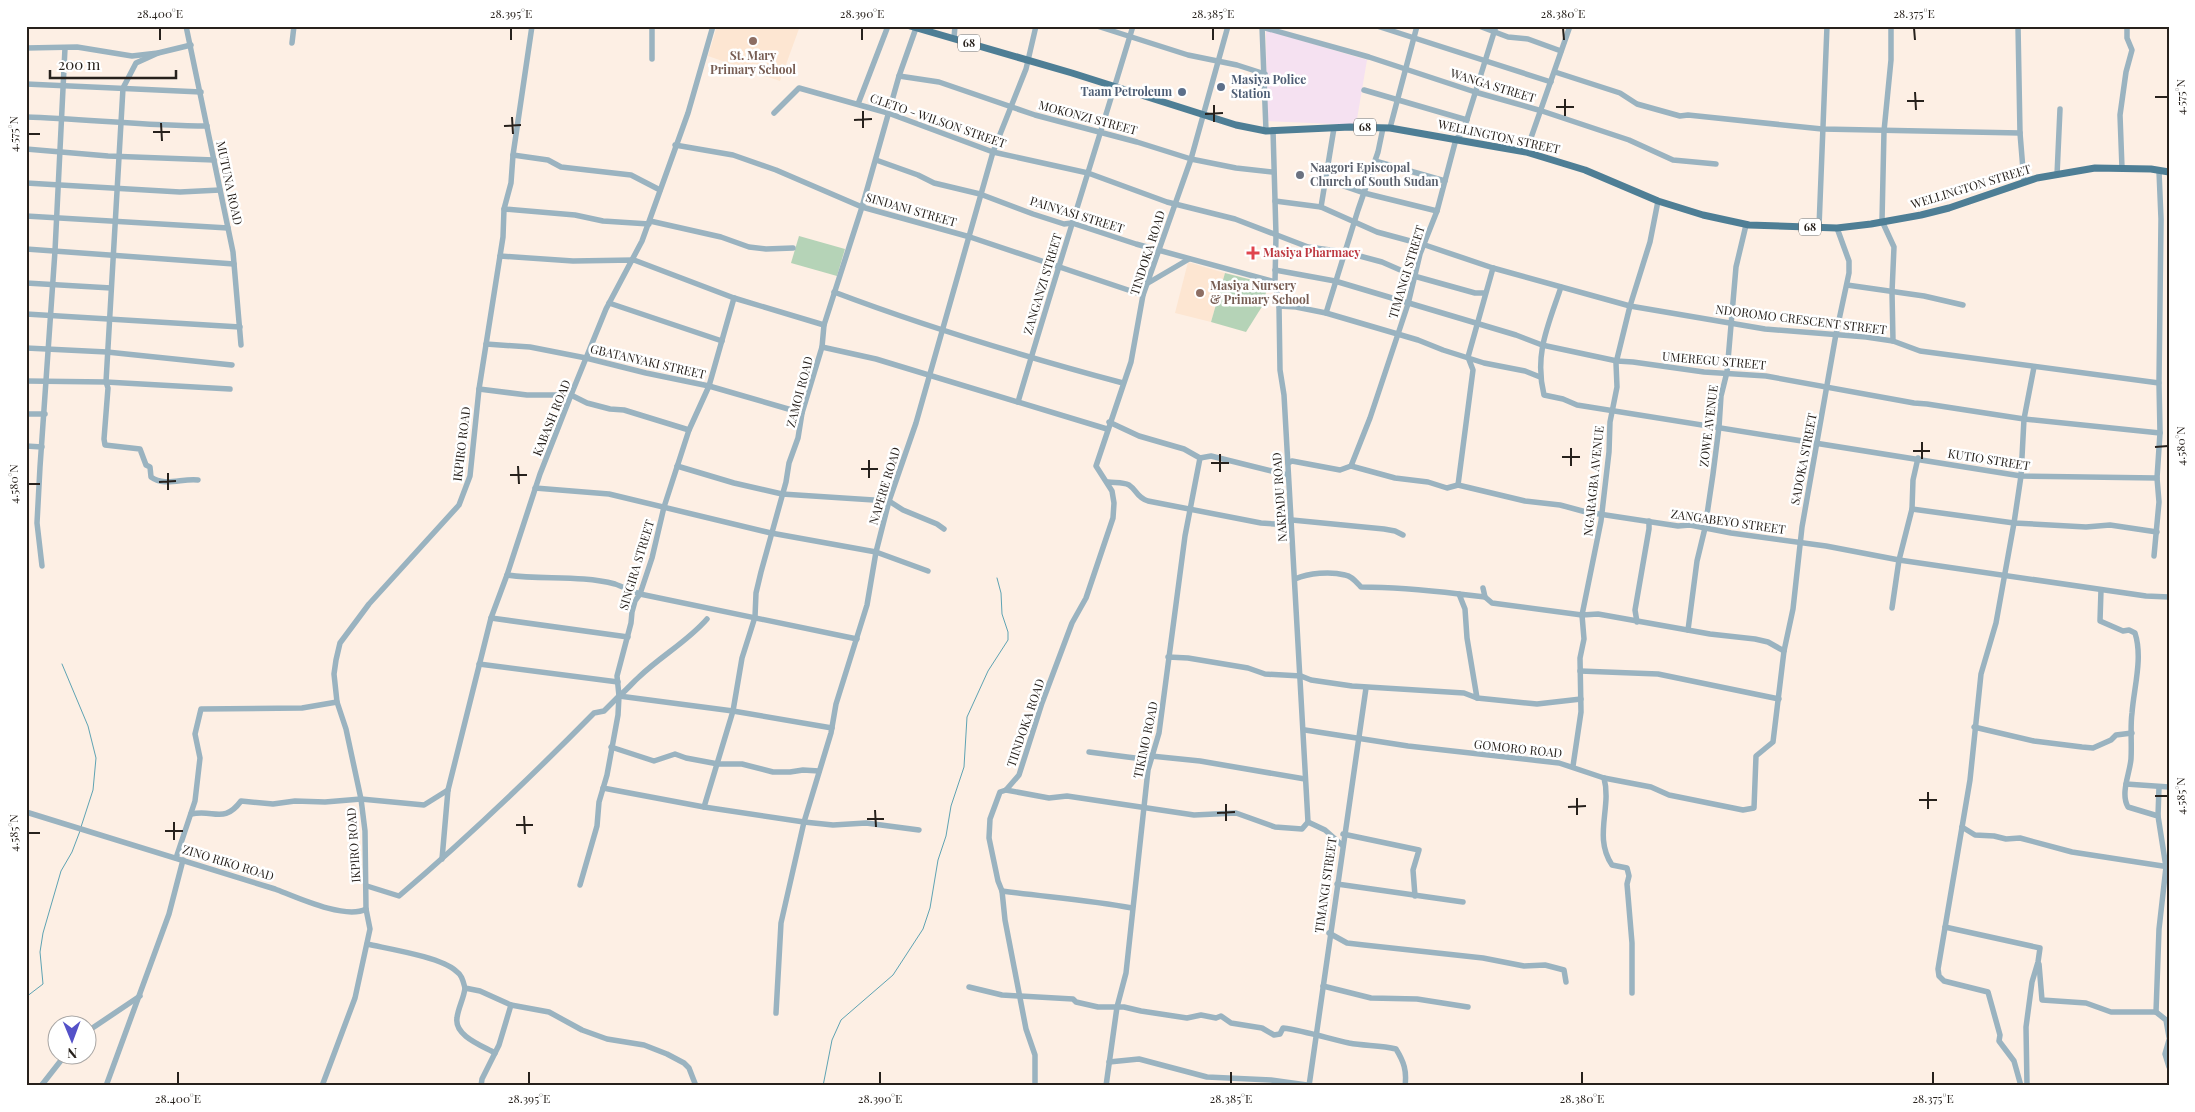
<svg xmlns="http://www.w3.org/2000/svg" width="2195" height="1112" font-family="'Playfair Display',serif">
<rect width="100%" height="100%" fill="#fdefe4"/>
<path fill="#f5e1f1" d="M1266 30 1367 60 1356 125 1267 121Z"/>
<g fill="#fde6d2">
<path d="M717 26H800L780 81 708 56Z"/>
<path d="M1188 262 1225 273 1211 322 1175 313Z"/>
</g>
<g fill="#b5d3b7">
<path d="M799 236 845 249 837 276 791 263Z"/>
<path d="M1225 273 1268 284 1263 305 1246 332 1211 322Z"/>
</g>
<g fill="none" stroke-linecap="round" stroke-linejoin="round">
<g stroke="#5ea3b3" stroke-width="1">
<path d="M62 664 88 726 96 758 93 790 81 827"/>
<path d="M26 997 43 984 40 952 43 933 61 871 72 852 80 831"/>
<path d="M823 1086 832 1040 841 1020 893 975 923 929 930 908 938 860 946 836 951 806 964 767 967 717 988 671 1008 640V632L1002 614 1001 593 997 578"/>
</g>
<g stroke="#9ab3c0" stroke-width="5.5">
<path d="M186 26 233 252 241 345"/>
<path d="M1097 26 1188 55 1237 65 1265 74"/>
<path d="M1262 26 1266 131"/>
<path d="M1377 26 1551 82"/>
<path d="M1479 26 1508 37 1528 39 1561 51"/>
<path d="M1891 26V60L1884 131 1882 221 1894 247 1892 292 1893 341"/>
<path d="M2018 26 2020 133 2024 182"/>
<path d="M1262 27 1369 57 1475 92 1542 111 1629 140 1673 160 1716 164"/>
<path d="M916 28 899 76 862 207 824 325 822 347 802 413 798 438 789 463 786 482 761 572 756 593 755 617 742 658 733 711 704 807 804 822 833 825 866 823 919 830"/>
<path d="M954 38 955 26"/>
<path d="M292 43 294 26"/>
<path d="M26 48 77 47 132 56 158 53 191 45"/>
<path d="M158 53 136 63 123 88 106 382 108 388 104 439 105 445 140 449 146 465 150 467 151 477C165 487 182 478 198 480"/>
<path d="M652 59V26"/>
<path d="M1555 72 1620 93 1637 104 1680 116 1688 115 1822 129 2020 133"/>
<path d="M899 76 939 82 1035 115 1137 142 1191 159 1236 168 1273 172"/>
<path d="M26 84 201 92"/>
<path d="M1364 90 1467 120"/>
<path d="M858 104 888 26"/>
<path d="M774 113 799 88 888 113 993 152 1088 173 1167 202 1235 219 1308 247 1345 252 1382 262 1414 276 1475 293H1485"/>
<path d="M26 117C87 119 147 126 207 126"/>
<path d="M1390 128 1417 26"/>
<path d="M1273 130 1276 235 1275 282 1279 306 1280 370 1284 395 1308 822 1325 830 1342 845"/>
<path d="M675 145 733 155 776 170 862 207 970 237 1143 295"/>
<path d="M26 149 108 156 214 160"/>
<path d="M1526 152 1570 26"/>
<path d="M513 155 548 160 561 167 631 175 660 190"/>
<path d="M876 160 918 175 934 183 980 194 1033 214 1064 224 1072 223 1136 244 1275 282"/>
<path d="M1375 161 1445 181"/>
<path d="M2122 168 2120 115 2126 72 2132 50 2127 38V26"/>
<path d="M2057 175 2060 109"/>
<path d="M1326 180 1364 193 1437 211"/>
<path d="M26 183 180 192 220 190"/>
<path d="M1275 201 1321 207 1377 232 1425 245 1493 268 1630 306 1765 329 1866 337 1893 341 1920 351 2159 383"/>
<path d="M1321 207 1334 128"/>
<path d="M504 209 575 215 603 221 649 224"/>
<path d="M26 216 228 228"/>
<path d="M650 221 721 237 749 247 766 249 793 248"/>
<path d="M1819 227 1827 26"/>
<path d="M26 249 234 264"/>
<path d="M500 256 573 261 634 260 734 298 824 325"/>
<path d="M1275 270 1335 281 1516 335 1542 345 1617 361 1633 362 1704 372 1766 376 1914 403 1927 404 2024 419 2160 433"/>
<path d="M26 283 111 288"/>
<path d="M1148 283 1189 259"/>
<path d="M1847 285 1924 296 1963 305"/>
<path d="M1561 287C1548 326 1534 354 1544 395L1563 399 1577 405 2021 476 2157 478 2160 433 2159 383 2161 219 2159 171"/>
<path d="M834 292C929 328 1026 357 1123 383"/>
<path d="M609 303 722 341"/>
<path d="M1279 306 1296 307 1326 313 1418 340 1443 350 1484 363 1525 371 1540 377"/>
<path d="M1326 313 1358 210 1378 152 1383 128"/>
<path d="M26 314 240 327"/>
<path d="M486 344 530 347 586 358 646 373 709 386 802 413"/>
<path d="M822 347 876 359 1107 429"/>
<path d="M26 348 107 352 232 365"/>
<path d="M26 381 106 382 230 389"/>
<path d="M479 389 527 395H571L587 403 610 409 624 410 689 430"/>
<path d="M1018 402C1055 276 1095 152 1133 26"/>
<path d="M26 414H45"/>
<path d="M1109 422 1139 436 1184 449 1200 458 1211 456 1288 475"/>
<path d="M26 446 42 447"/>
<path d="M1288 463 1292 461 1340 470 1351 466 1395 478 1428 482 1447 488 1458 485 1525 501 1560 505 1586 512 1678 526 1690 525 1731 533 1826 546 1899 560 2146 596 2169 597"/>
<path d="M677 466 734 483 782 494 889 501 903 510 937 524 944 529"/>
<path d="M1351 466 1370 418 1408 304 1420 254 1437 211 1456 139 1463 132 1496 26"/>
<path d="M1108 482C1115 483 1123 482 1129 485 1138 491 1136 497 1148 501L1261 523 1274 524 1292 520 1384 529 1395 531 1403 535"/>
<path d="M1458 485 1473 370 1468 357 1493 268"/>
<path d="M535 488 609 494 771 533 876 552 928 571"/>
<path d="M1912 509 2014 523 2086 527 2110 525 2157 532"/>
<path d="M2154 556 2159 502 2157 478"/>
<path d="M42 566 37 523 40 467 55 251 65 48"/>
<path d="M507 575C542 580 580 575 615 584 623 587 632 591 640 594L857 639"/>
<path d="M1295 579C1309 573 1330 571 1345 575 1352 576 1356 582 1361 587 1393 587 1426 590 1459 594"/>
<path d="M1483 588 1485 597 1492 603 1582 615 1598 614 1710 634 1755 639 1768 642 1784 651"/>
<path d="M2101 590 2100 621 2123 631 2129 630 2135 633C2143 658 2134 687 2132 713 2130 728 2132 743 2131 759 2130 773 2120 793 2128 807L2158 816 2166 867 2159 929 2156 1012 2166 1020 2169 1037"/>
<path d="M1892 608 1899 560 1912 509 1913 480 1918 458"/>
<path d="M491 618 628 637"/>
<path d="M1637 622 1635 610 1649 529V521"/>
<path d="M1688 630 1697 561 1705 528 1713 474 1719 427 1721 396 1727 372 1736 267 1746 225"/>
<path d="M1168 657 1188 658 1248 668 1265 674 1301 676 1311 680 1352 686 1464 693 1477 698 1467 638 1465 609 1459 594 1485 597"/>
<path d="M479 664 618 682"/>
<path d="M1580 671 1658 674 1779 699"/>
<path d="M619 696 733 711 832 728"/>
<path d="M619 696C628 689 631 684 639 677 661 656 688 641 707 619"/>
<path d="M1477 698 1537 704 1581 699"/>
<path d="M1974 727 2034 741 2082 747 2093 748 2111 740 2116 735 2132 733"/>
<path d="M1305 730 1408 746 1559 763 1604 778 1651 787 1669 795 1743 810 1754 808 1756 756 1773 742 1784 651 1793 609 1802 527 1836 334 1849 273V261L1837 228"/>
<path d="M611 747 654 761 675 754 686 758 718 764H742L773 772H790L803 770 819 771"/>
<path d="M1089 752 1135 758 1151 756 1200 761 1305 779"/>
<path d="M1573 766 1581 712 1580 658 1584 639 1582 615 1601 521 1609 452 1610 422 1617 387 1616 363 1630 306 1650 242 1658 201"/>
<path d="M1604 778C1612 807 1593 837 1612 865L1627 868 1629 876 1627 884 1632 943V993"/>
<path d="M2126 784 2169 787"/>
<path d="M603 788 704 807"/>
<path d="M1006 790 1049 798 1067 796 1194 815 1236 813 1275 827 1302 829 1308 822"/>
<path d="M26 812 275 889C296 897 345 920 366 909"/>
<path d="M191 814C214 809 224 824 241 801L273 804 295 801 325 802 361 799 424 805 448 790"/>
<path d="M2158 816 2159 787"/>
<path d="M1962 827 1975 835 1994 836 2006 839 2020 838 2072 852 2169 867"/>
<path d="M1343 834 1419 850 1413 870 1415 896"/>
<path d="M176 858 195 801 200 758 195 734 201 709 302 708 337 702"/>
<path d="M442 859 448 790 491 618 507 575 540 474 571 395 606 309 642 241 688 113 713 26"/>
<path d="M1337 884 1463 902"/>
<path d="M580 885 597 826 599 802 607 775 618 715 619 696"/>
<path d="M367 886 399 896C467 838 531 777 594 713L604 711 619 696 617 676 631 623 632 612 635 601 640 594 652 558 664 507 689 430 709 386 734 298"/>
<path d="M1002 891C1046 897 1089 900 1132 908"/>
<path d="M1945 927 2040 948 2038 962 2032 982 2026 1027 2027 1086"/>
<path d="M1329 933 1347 943 1364 945 1483 958 1524 966 1545 965 1564 970 1566 982"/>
<path d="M367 944C389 949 441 957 456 971 462 975 463 981 465 988L480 991 511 1005 549 1012 582 1030 607 1039 644 1045 667 1054 684 1063 689 1068 696 1086"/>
<path d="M2039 964 2042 1000 2086 1003 2111 1012H2156"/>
<path d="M1323 986 1371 998 1417 999 1468 1007"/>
<path d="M969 987 1002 995 1073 999 1076 1002 1098 1007H1124L1141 1011 1187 1018 1201 1015 1216 1018 1221 1016 1231 1023 1262 1028 1274 1035 1280 1034 1283 1028C1305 1031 1327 1038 1349 1043 1365 1046 1381 1045 1396 1049 1404 1062 1407 1071 1405 1086"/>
<path d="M465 988C464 998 458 1008 457 1018 454 1036 483 1046 495 1053"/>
<path d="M776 1013 781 923 804 822 831 733 836 704 867 605 876 552 889 501 916 423 993 152 1026 69 1036 26"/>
<path d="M88 1031 140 996"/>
<path d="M2169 1040 2165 1054 2169 1067"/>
<path d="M1109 1062 1139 1059 1207 1077 1271 1080 1314 1086"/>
<path d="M41 1086 66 1054"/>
<path d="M106 1086 169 914 183 860"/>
<path d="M322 1086 355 998 370 929 366 909 365 831 361 799 346 729 337 702 334 674 336 660 340 643 369 604 459 505 470 476 479 389 503 237 504 209 511 183 513 155 532 26"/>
<path d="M481 1086 482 1079 499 1045 511 1005"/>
<path d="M1035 1086V1055L1026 1029 1005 920 1002 891 998 881 989 838 990 819 1000 792 1006 790 1019 775 1042 703 1072 623 1086 598 1113 518 1114 503 1112 491 1096 466 1131 362 1143 295 1191 159 1228 26"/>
<path d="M1106 1086 1117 1007 1126 973 1148 770 1159 733 1185 536 1200 458"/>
<path d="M1309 1086 1366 688"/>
<path d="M2021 1086 2014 1061 1999 1041 2000 1035 1988 992 1944 981 1939 976 1938 969 1970 780 1981 674 1996 623 2014 523 2021 476 2024 419 2034 367"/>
</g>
<path stroke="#4e7e95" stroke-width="7" d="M910 26 1072 73 1236 125 1266 131 1350 127 1390 128 1497 147 1526 152 1585 170 1658 201 1703 215 1749 225 1837 228 1871 224 1921 215 1949 208 2037 178 2095 168 2151 169 2169 172"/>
</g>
<path fill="none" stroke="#27211c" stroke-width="2" d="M160 28V40M511 28V40M862 28V40M1213 28V40M1563 28 1564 40M1914 28 1915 40M1915 92 1916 110M2155 97H2168M1565 99V116M1907 101H1924M1214 105V122M1556 107H1574M863 111V128M1205 114 1223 113M512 117 513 134M854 120 872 119M161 123 162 141M504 126 521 125M153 132H170M28 134H40M1922 442V459M2155 447 2168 446M1571 448V466M1913 451H1930M1220 454V472M1562 457H1580M869 460V478M1211 463H1229M518 466 519 484M861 469H878M168 473V490M510 475H527M159 482 176 481M28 484H40M1928 792V809M2155 796H2168M1577 798V815M1919 800H1937M1226 804V821M1568 807 1586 806M875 810 876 827M1217 813 1235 812M524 816 525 834M867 819H884M174 822V840M516 825H533M165 831H183M28 833H40M178 1072V1084M529 1072V1084M880 1072V1084M1231 1072V1084M1582 1072V1084M1933 1072V1084"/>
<g fill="#8d6e63" stroke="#fff" stroke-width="2">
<circle cx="753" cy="41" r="5"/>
<circle cx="1200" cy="293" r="5"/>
</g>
<g fill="#5c6f8a" stroke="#fff" stroke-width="2">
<circle cx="1221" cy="87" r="5"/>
<circle cx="1182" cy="92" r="5"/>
</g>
<circle fill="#6b7280" stroke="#fff" stroke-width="2" cx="1300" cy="175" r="5"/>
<path fill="#e0444e" stroke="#fff" stroke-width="2" d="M1250.5 245.5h5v5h5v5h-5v5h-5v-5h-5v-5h5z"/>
<g text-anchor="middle" stroke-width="5" stroke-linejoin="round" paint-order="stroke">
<g fill="#fff" stroke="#686460" stroke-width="1">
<rect x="958" y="34.5" width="22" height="17" rx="4"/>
<rect x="1354" y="118.5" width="22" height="17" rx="4"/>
<rect x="1799" y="218.5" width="22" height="17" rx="4"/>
</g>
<g font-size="11" font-weight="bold" fill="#27211c">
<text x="969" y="47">68</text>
<text x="1365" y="131">68</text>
<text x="1810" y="231">68</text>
</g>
<g font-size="12" font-weight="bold" fill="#785e54" stroke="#fff">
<text x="753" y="60">St. Mary<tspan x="753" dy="14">Primary School</tspan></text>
<text x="1210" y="290" text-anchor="start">Masiya Nursery<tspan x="1210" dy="14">&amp; Primary School</tspan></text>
</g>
<g font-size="12" font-weight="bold" fill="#4e5e75" stroke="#fff" text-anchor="start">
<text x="1231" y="84">Masiya Police<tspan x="1231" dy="14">Station</tspan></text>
<text x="1172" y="96" text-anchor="end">Taam Petroleum</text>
</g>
<g font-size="12" fill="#27211c" stroke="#fff">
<text transform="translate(1493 86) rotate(17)" y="4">WANGA STREET</text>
<text transform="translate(1088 118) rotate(15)" y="4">MOKONZI STREET</text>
<text transform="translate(938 121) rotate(19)" y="4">CLETO - WILSON STREET</text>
<text transform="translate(1499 137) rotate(12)" y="4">WELLINGTON STREET</text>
<text transform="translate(229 183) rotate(78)" y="4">MUTUNA ROAD</text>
<text transform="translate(1971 187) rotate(-17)" y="4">WELLINGTON STREET</text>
<text transform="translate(911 210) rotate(16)" y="4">SINDANI STREET</text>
<text transform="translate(1077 215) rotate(17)" y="4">PAINYASI STREET</text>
<text transform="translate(1148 253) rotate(-72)" y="4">TINDOKA ROAD</text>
<text transform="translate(1407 272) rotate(-73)" y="4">TIMANGI STREET</text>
<text transform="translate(1043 284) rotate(-73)" y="4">ZANGANZI STREET</text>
<text transform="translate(1801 320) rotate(7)" y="4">NDOROMO CRESCENT STREET</text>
<text transform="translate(1714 361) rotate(5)" y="4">UMEREGU STREET</text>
<text transform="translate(648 362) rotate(13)" y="4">GBATANYAKI STREET</text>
<text transform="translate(800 392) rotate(-75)" y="4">ZAMOI ROAD</text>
<text transform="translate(552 418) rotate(-68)" y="4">KABASH ROAD</text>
<text transform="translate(1709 426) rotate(-83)" y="4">ZOWE AVENUE</text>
<text transform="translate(462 444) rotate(-83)" y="4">IKPIRO ROAD</text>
<text transform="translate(1804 459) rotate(-79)" y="4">SADOKA STREET</text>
<text transform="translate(1989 460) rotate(9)" y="4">KUTIO STREET</text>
<text transform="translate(1594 481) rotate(-84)" y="4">NGARAGBA AVENUE</text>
<text transform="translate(885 486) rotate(-73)" y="4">NAPERE ROAD</text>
<text transform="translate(1280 497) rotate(-94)" y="4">NAKPADU ROAD</text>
<text transform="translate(1728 522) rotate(8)" y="4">ZANGABEYO STREET</text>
<text transform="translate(637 565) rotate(-73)" y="4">SINGIRA STREET</text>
<text transform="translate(1026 723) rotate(-71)" y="4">TIINDOKA ROAD</text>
<text transform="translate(1146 740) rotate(-78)" y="4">TIKIMO ROAD</text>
<text transform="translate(1518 749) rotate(6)" y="4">GOMORO ROAD</text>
<text transform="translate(354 845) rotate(-94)" y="4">IKPIRO ROAD</text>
<text transform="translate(228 863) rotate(17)" y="4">ZINO RIKO ROAD</text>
<text transform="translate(1326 885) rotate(-82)" y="4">TIMANGI STREET</text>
</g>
<g font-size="12" font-weight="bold" fill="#5b616d" stroke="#fff" text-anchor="start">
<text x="1310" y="172">Naagori Episcopal<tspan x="1310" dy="14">Church of South Sudan</tspan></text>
</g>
<g font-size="12" font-weight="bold" fill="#be3a42" stroke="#fff" text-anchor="start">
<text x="1263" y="257">Masiya Pharmacy</text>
</g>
</g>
<rect width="2195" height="1112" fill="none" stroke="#ffffff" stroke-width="55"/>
<g transform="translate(72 1040) rotate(179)"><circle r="24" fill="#ffffff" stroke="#a9a6a4"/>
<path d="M0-4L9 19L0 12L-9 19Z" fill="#5451c8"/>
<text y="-8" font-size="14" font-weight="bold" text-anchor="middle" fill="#27211c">N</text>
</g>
<path d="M50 70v8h126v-8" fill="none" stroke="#27211c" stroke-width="2.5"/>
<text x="58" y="70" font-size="15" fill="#27211c" stroke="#ffffff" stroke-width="4" paint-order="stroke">200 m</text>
<rect x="28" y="28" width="2140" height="1056" fill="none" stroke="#27211c" stroke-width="2"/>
<g font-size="12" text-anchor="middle" fill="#27211c">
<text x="160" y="18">28.400°E</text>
<text x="511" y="18">28.395°E</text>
<text x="862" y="18">28.390°E</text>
<text x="1213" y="18">28.385°E</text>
<text x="1563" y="18">28.380°E</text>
<text x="1914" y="18">28.375°E</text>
<text transform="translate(2181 97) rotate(-90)" y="4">4.575°N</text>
<text transform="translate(14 134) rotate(-90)" y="4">4.575°N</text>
<text transform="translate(2181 446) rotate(-90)" y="4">4.580°N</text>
<text transform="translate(14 484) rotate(-90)" y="4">4.580°N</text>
<text transform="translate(2181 796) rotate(-90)" y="4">4.585°N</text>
<text transform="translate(14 833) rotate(-90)" y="4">4.585°N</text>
<text x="178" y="1103">28.400°E</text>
<text x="529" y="1103">28.395°E</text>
<text x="880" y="1103">28.390°E</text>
<text x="1231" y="1103">28.385°E</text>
<text x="1582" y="1103">28.380°E</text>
<text x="1933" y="1103">28.375°E</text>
</g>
</svg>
